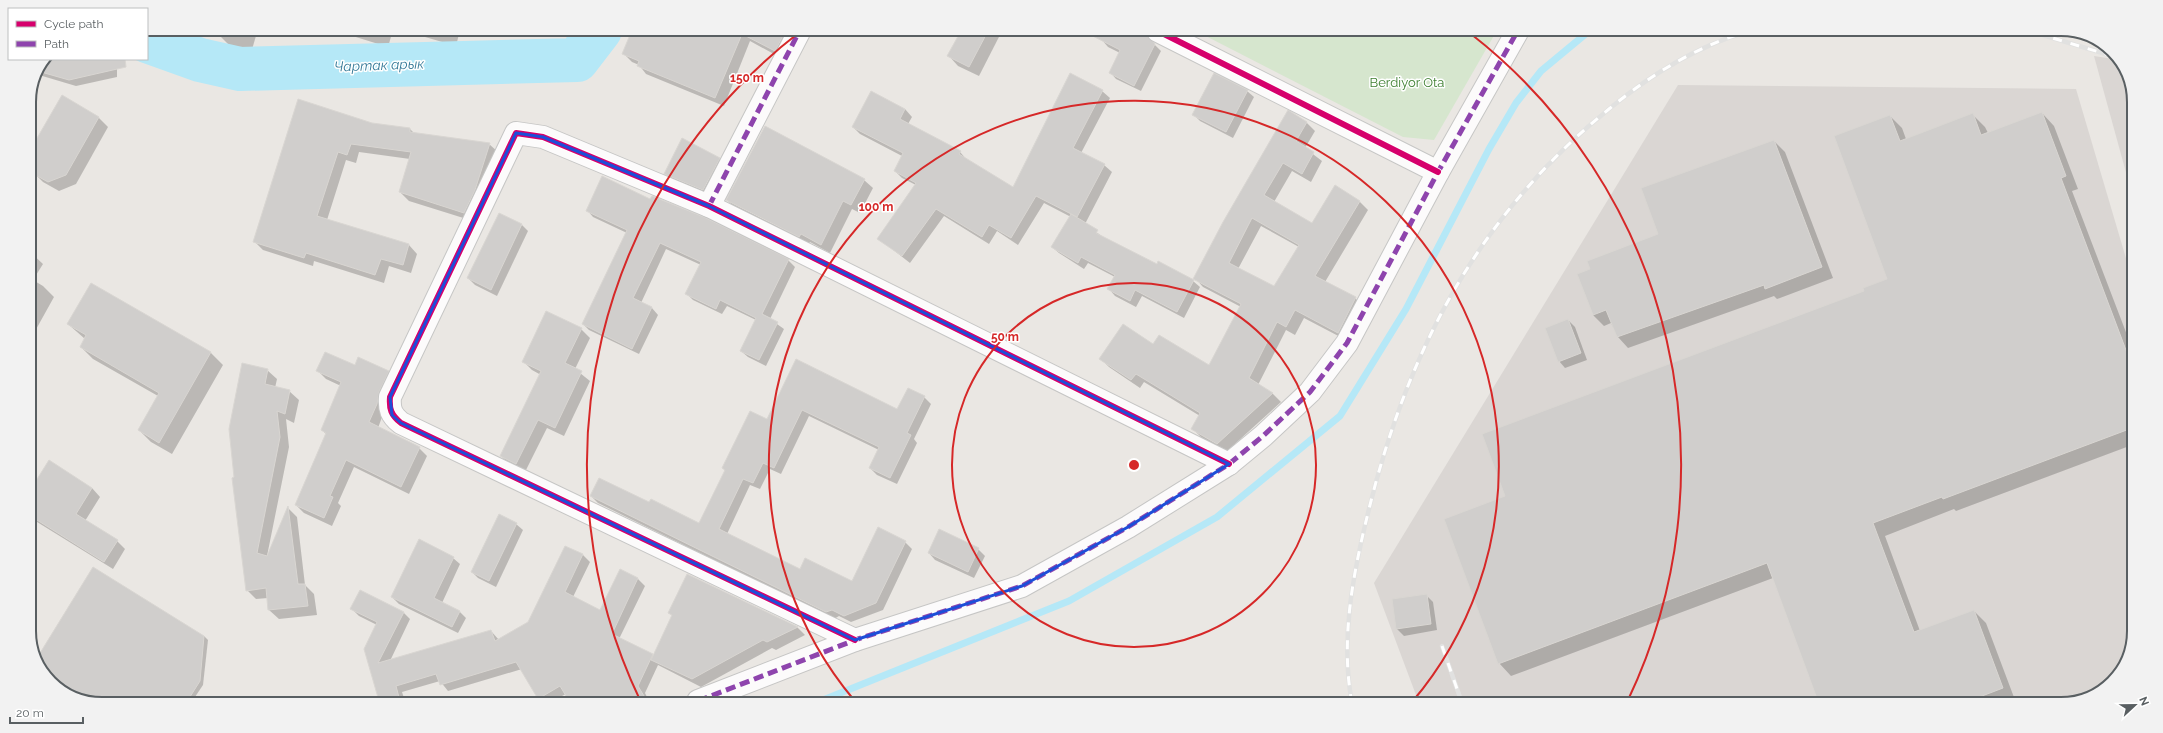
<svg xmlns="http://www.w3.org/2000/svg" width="2163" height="733" font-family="Raleway,sans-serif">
<rect width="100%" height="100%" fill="#eae7e3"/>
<g fill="#dad6d3">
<path d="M2094 56 2120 60 2134 97 2133 198Z"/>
<path d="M1678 85 2076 89 2133 282 2130 654 2105 689 2061 704 1419 703 1374 583Z"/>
</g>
<path fill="#d6e6ce" d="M1196 31 1496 32 1434 140 1403 137Z"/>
<g fill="#0003" fill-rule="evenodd">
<path d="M223 29H258L251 53 231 47 220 36Z"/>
<path d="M330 29 393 30 388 47Z"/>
<path d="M401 30H460L456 46Z"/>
<path d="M652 30H800L783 59 750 41 724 106 646 74 639 65 632 62 624 54 650 37Z"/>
<path d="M962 31H1002L979 76 958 66 949 56Z"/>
<path d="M1106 31H1137L1146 36 1161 51 1141 91 1116 79 1110 72 1120 53 1108 47 1102 40Z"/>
<path d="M47 59H117V77L76 86 39 75Z"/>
<path d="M1102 91 1110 98 1081 153 1104 165 1112 172 1085 224 1103 237 1157 265 1193 281 1200 287 1184 318 1142 296 1136 307 1115 296 1109 289 1115 277 1088 263 1084 269 1059 253 1052 247 1071 217 1044 203 1018 245 997 231 989 244 944 216 910 263 878 238 916 185 902 178 895 171 902 156 860 134 853 127 905 109 912 117 908 124 960 152 967 160 1013 189Z"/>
<path d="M1247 91 1254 97 1233 138 1200 121 1193 114Z"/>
<path d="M62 96 99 118 108 127 76 184 59 191 43 182 33 172Z"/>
<path d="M299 101 371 124 410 129 415 134 489 144 498 152 473 221 409 201 400 192 410 159 359 152 356 163 346 160 327 220 409 245 417 254 411 273 389 266 384 283 314 261 313 266 263 250 254 241Z"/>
<path d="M2042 113 2054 126 2078 189 2072 191 2132 348V445L1956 511 1954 509 1885 536 1920 631 1974 611 1986 623 2015 700 2005 704H1820L1773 578 1511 676 1499 663 1507 496 1888 279 1890 116 1902 128 1906 139 1973 115 1985 127 1988 133Z"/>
<path d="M1306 122 1315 131 1305 148 1322 161 1311 182 1292 171 1274 202 1312 224 1335 187 1360 202 1368 210 1325 282 1355 298 1364 307 1346 340 1304 318 1295 335 1286 330 1258 385 1273 394 1281 402 1226 452 1201 437 1192 428 1200 416 1144 382 1140 388 1109 367 1101 359 1154 346 1210 367 1241 307 1203 287 1195 278ZM1261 226 1299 247 1275 287 1238 269Z"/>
<path d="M1774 141 1785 152 1833 278 1777 299 1774 296 1628 348 1618 337 1611 323 1604 326 1593 315 1591 270 1659 235Z"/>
<path d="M719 159 726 165 710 196 671 180 665 173Z"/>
<path d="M864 180 873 188 860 213 852 209 830 253 810 242 808 245 736 209 727 200Z"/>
<path d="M651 200 788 260 795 267 770 319 784 329 766 366 748 357 741 351 756 320 727 306 722 314 693 300 687 294 701 265 666 249 641 303 652 308 658 315 639 354 589 330 583 324 627 233 593 217 587 210Z"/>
<path d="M522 225 528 231 497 296 475 285 468 278Z"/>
<path d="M29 251 43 264 33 280 43 286 54 297 29 342Z"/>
<path d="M91 284 211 353 223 365 172 454 151 442 139 430 158 396 93 359 81 347 85 339 68 324Z"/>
<path d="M1568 320 1575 327 1587 360 1565 368 1559 361Z"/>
<path d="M581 329 590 338 575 369 590 381 564 436 547 428 525 472 510 465 501 456 541 375 532 370 523 361Z"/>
<path d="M796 360 898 411 924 397 931 404 914 439 917 443 897 484 877 475 870 468 879 450 809 416 781 474 770 469 760 489 750 485 727 534 801 570 852 583 905 542 912 549 883 610 851 622 839 616 834 619 598 503 591 496 650 504 699 524 725 471 723 468 767 421Z"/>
<path d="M356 367 388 371 396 379 378 428 419 448 427 456 409 494 354 467 338 503 341 506 332 526 304 513 296 505 327 435 322 430 341 386 326 379 318 371Z"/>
<path d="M267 370 277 379 275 388 289 391 299 400 294 423 286 419 289 447 267 556 288 508 297 517 305 585 314 594 317 615 279 619 269 610 268 598 256 599 247 590 236 478Z"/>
<path d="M29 486 33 488H92L100 497 85 521 117 541 125 549 113 569 29 517Z"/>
<path d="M516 524 523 530 496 587 478 578 472 572Z"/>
<path d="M565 547 583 555 590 562 573 597 601 611 620 570 638 579 645 586 619 639 654 656 673 616 669 613 688 575 797 627 805 635 776 650 772 648 701 687 658 665 645 693 649 701H570L566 694 552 701H542L522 669 448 691 440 681 402 692 405 701H380L365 650 377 625 359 616 352 609 403 612 410 619 390 661 491 631 499 640 529 623Z"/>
<path d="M978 549 985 556 974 578 935 560 929 553Z"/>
<path d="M453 558 460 564 442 603 459 611 466 618 458 633 399 604 392 597Z"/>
<path d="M1426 595 1433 602 1437 630 1404 636 1397 629 1393 600Z"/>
<path d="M204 636 208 640 203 685 193 700H79L44 676 37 657Z"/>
<path d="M256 696 260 701H240Z"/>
</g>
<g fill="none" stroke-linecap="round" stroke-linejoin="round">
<path stroke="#b5e8f7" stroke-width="7" d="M818 702 1069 601 1217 517 1340 416 1406 309 1489 149 1516 103 1541 71 1588 32"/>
<path stroke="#b5e8f7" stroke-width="44" d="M147 41 200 60 240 69 577 60 600 30"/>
</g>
<g fill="#d0cecc" stroke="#d9d6d2" fill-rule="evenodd">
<path d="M632 30 649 36 651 30H786L775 51 742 34 715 98 637 66 639 61 622 54Z"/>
<path d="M961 31H988L969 67 947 56Z"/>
<path d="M1083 31H1139L1146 35 1155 44 1134 86 1109 73 1120 50Z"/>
<path d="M47 59H125L126 67 69 80 41 72Z"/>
<path d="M1070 73 1103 90 1073 148 1105 164 1077 217 1036 196 1011 238 989 225 982 237 936 209 902 256 877 239 916 183 894 171 903 153 852 127 871 91 905 109 900 119 961 151 959 154 1013 187Z"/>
<path d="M1214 73 1248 90 1226 132 1192 115Z"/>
<path d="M62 95 99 117 66 175 48 182 32 173 29 152Z"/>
<path d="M298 99 372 123 410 128V132L490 143 475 190 464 213 399 192 411 152 351 144 347 155 338 152 317 216 409 244 403 265 381 259 375 275 306 253 304 258 253 242Z"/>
<path d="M1288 110 1307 122 1296 141 1314 152 1302 174 1283 163 1264 195 1312 223 1335 185 1360 201 1315 276 1356 297 1338 333 1295 310 1286 327 1277 322 1249 378 1273 393 1217 444 1191 429 1200 413 1136 374 1131 380 1099 359 1123 324 1153 344 1159 335 1209 365 1241 304 1193 279 1223 222ZM1252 218 1299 245 1274 286 1229 263Z"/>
<path d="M2042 112 2066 176 2061 178 2132 366V428L1943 499 1942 497 1873 523 1914 632 1974 610 2003 688 1961 704H1819L1767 563 1498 664 1444 519 1505 496 1482 434 1864 291 1863 288 1887 279 1834 136 1890 115 1900 141 1973 113 1981 135Z"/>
<path d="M765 126 865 179 851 205 843 201 821 245 801 234 799 237 726 200Z"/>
<path d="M682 138 720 158 703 190 664 174Z"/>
<path d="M1774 140 1822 267 1765 289 1764 285 1617 337 1606 310 1593 315 1577 274 1590 269 1587 261 1658 234 1641 188Z"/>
<path d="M602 176 650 199 652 196 704 217 789 259 762 314 778 322 759 360 740 351 756 318 720 300 716 309 685 294 701 262 660 243 633 298 652 307 632 349 582 324 627 230 586 211Z"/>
<path d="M499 213 522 224 491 290 467 278Z"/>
<path d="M1071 214 1098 230 1096 233 1157 264 1158 261 1194 280 1177 312 1135 290 1130 301 1107 289 1115 275 1081 257 1078 263 1051 247Z"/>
<path d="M91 283 211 352 159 443 138 430 159 393 80 347 86 335 67 324Z"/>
<path d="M546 311 582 328 565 363 582 371 555 428 538 420 516 464 500 456 541 371 522 362Z"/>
<path d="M1568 319 1581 353 1558 362 1545 328Z"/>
<path d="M325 352 355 365 358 357 389 371 379 392 377 404 369 422 420 447 401 487 346 460 330 496 333 497 324 518 295 505 326 433 321 430 341 382 316 371Z"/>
<path d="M796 359 897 409 908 388 925 396 907 433 911 435 890 478 869 468 879 447 802 410 774 468 763 463 753 483 743 479 719 529 800 569 805 558 852 581 878 527 906 541 876 603 844 616 832 610 826 612 590 496 599 478 649 502 651 499 699 523 725 470 722 468 750 411 767 419Z"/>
<path d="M242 363 268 369 265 384 290 390 285 414 277 411 280 437 257 553 267 556 288 506 298 584H305L308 606 268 610 266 588 246 591 232 478 234 477 229 429Z"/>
<path d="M49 460 92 488 76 514 118 540 104 562 29 515V492Z"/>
<path d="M499 514 517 523 489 581 471 572Z"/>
<path d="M939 529 979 548 968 572 928 553Z"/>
<path d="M419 539 454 557 434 598 460 611 452 627 391 597Z"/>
<path d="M565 546 583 554 565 592 600 610 620 569 638 578 612 634 653 654 638 686 647 701H569L560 686 538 699 516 662 440 685 436 674 396 686 400 701H379L364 649 377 622 350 609 360 590 404 612 378 663 491 630 495 641 528 622Z"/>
<path d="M93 567 204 636 200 681 188 700H79L44 676 37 658Z"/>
<path d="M687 574 798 627 767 642 763 640 692 679 651 660 672 615 668 613Z"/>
<path d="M1427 594 1431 624 1396 629 1392 599Z"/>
</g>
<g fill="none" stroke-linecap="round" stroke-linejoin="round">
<g stroke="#c6c6c5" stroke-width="24">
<g id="street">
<path d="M1158 31 1438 172"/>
<path d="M709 206 800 30"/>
<path d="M855 640 401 423C391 415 389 409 390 397L516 133 543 137 709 206 1229 464"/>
<path d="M698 701 855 640 1022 586 1128 527 1229 464 1263 436 1310 392 1347 343 1438 172 1517 32"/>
</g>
</g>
<use href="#street" stroke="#fcfbfb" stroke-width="22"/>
<g stroke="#e1e1e0" stroke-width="4.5">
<g id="rail">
<path d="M2036 33 2119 58"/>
<path d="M1442 646 1462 703"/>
<path d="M1352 703C1340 640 1353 574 1368 513 1407 352 1478 215 1609 109 1649 76 1695 47 1746 32"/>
</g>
</g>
<use href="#rail" stroke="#fff" stroke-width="3" stroke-dasharray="9" stroke-linecap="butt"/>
<g stroke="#8e44ad" stroke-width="5" stroke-dasharray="10 5" stroke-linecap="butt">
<path d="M709 206 800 30"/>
<path d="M698 701 855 640 1022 586 1128 527 1229 464 1263 436 1310 392 1347 343 1438 172 1517 32"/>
</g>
<g stroke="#fff" stroke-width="8">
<g id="cycleway">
<path d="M1158 31 1438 172"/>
<path d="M855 640 401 423C391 415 389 409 390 397L516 133 543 137 709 206 1229 464"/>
</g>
</g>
<use href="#cycleway" stroke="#d6006c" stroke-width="6"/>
</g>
<path fill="none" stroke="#1d4ed8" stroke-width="3" stroke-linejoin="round" d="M516 133 543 137 709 206 1229 464 1128 527 1022 586 855 640 401 423 392 415 390 397Z"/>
<g fill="none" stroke="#d62828" stroke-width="2">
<circle cx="1134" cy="465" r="182"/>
<path d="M854 700A365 365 0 1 1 1412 702"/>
<path d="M640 700A547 547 0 0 1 801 31M1471 34A547 547 0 0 1 1628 700"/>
</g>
<g text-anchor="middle" stroke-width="3" stroke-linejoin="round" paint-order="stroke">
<g font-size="13" fill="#3f8032" stroke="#fff">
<text x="1407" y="87">Berdiyor Ota</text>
</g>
<g font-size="14" font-style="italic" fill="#347997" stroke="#fff">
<text transform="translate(379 65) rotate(-2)" y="5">Чартак арык</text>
</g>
</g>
<path d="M0 0H2163V733H0ZM102 36H2061A66 66 0 0 1 2127 102V631A66 66 0 0 1 2061 697H102A66 66 0 0 1 36 631V102A66 66 0 0 1 102 36Z" fill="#f2f2f2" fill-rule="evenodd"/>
<path fill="none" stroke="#595f62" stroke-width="2" d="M102 36H2061A66 66 0 0 1 2127 102V631A66 66 0 0 1 2061 697H102A66 66 0 0 1 36 631V102A66 66 0 0 1 102 36Z"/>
<circle cx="1134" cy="465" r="6" fill="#d62828" stroke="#fff" stroke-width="2"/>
<g font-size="12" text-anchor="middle" font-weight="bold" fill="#d62828" stroke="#fff" stroke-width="3" stroke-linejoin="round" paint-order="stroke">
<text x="747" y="82">150 m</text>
<text x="876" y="211">100 m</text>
<text x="1005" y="341">50 m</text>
</g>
<rect x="8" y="8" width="140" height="52" fill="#ffffff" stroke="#bdbfc0"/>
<rect x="16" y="21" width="20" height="6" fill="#d6006c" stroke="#bdbfc0"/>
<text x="44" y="28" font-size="12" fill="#595f62">Cycle path</text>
<rect x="16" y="41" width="20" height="6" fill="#8e44ad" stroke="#bdbfc0"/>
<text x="44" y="48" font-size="12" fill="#595f62">Path</text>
<g transform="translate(2135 705) rotate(68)" stroke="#ffffff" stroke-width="3" paint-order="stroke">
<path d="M0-3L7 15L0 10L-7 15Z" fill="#595f62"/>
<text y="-6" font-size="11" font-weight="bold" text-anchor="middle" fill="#595f62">N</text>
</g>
<path d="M10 717v6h73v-6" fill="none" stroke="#595f62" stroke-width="2"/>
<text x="16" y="717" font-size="12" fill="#595f62" stroke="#ffffff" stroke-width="3" paint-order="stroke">20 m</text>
</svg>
